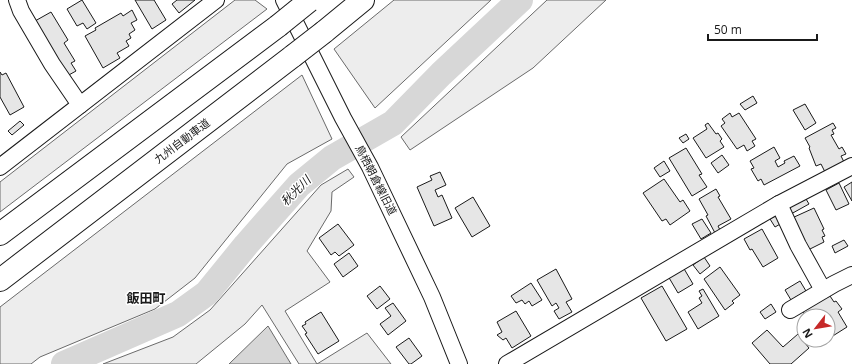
<svg xmlns="http://www.w3.org/2000/svg" width="852" height="364" font-family="'Open Sans','Noto Sans JP',sans-serif">
<rect width="100%" height="100%" fill="#fff"/>
<g fill="#ededed" stroke="#6a6a6a">
<path d="M235 0H255L267 9 0 212V182Z"/>
<path d="M394 0H491L375 108 334 49Z"/>
<path d="M547 0H606L533 68 410 150 401 137Z"/>
<path d="M302 75 332 139 287 164 195 278 155 309 40 357 31 364H0V307Z"/>
<path d="M348 169 354 177 332 192 331 211 307 251 330 282 285 311 317 364 367 333 391 364H299L262 305 245 324 196 364H103L173 337 210 310 321 185Z"/>
</g>
<path fill="#d7d7d7" stroke="#6a6a6a" d="M268 326 291 364H229Z"/>
<g fill="none" stroke-linecap="round" stroke-linejoin="round">
<path stroke="#d7d7d7" stroke-width="26" d="M64 364 178 314 207 293 246 245 299 185 332 158 393 123 441 74 520 0"/>
</g>
<g fill="#e6e6e6" stroke="#1a1a1a">
<path d="M82 0 96 23 87 29 83 23 77 26 67 9Z"/>
<path d="M135 0H154L166 20 152 29Z"/>
<path d="M177 0H195L179 13 172 4Z"/>
<path d="M132 10 137 20 131 23 135 30 129 34 131 38 126 41 129 46 117 53 120 58 103 68 85 36 96 30 95 28 121 13 123 16Z"/>
<path d="M51 12 68 40 64 43 75 61 71 63 76 71 67 76 35 21Z"/>
<path d="M0 72 2 75 6 73 24 107 10 115 0 97Z"/>
<path d="M753 96 757 103 745 110 740 104Z"/>
<path d="M805 104 816 123 805 130 793 110Z"/>
<path d="M730 113 732 117 739 113 756 139 752 141 755 146 747 151 744 145 737 149 721 126 725 123 722 119Z"/>
<path d="M20 121 24 125 12 135 8 131Z"/>
<path d="M708 123 716 134 718 133 722 139 720 141 724 147 706 158 693 138 707 129 705 125Z"/>
<path d="M833 123 836 128 832 130 834 134 831 135 839 149 842 147 846 154 841 156 844 162 825 172 821 164 816 166 809 148 810 147 805 138Z"/>
<path d="M686 134 689 139 683 143 679 138Z"/>
<path d="M774 147 780 158 775 161 778 167 785 163 784 161 794 156 800 166 764 185 761 179 758 181 751 169 754 168 750 161Z"/>
<path d="M686 148 702 174 699 175 707 187 692 196 669 158Z"/>
<path d="M722 155 729 165 718 173 711 163Z"/>
<path d="M664 161 670 171 660 177 654 168Z"/>
<path d="M440 172 446 185 435 190 438 197 442 195 452 218 434 226 417 187 432 180 430 176Z"/>
<path d="M664 179 680 202 683 200 690 211 670 225 666 219 662 221 643 193Z"/>
<path d="M852 182V201L844 187Z"/>
<path d="M839 183 849 204 836 210 826 190Z"/>
<path d="M716 189 720 196 718 197 731 219 718 226 720 230 715 233 706 216 708 215 699 199Z"/>
<path d="M473 197 490 226 472 237 455 208Z"/>
<path d="M806 199 809 204 791 214 788 208Z"/>
<path d="M814 208 824 229 822 230 825 236 822 237 824 242 808 250 792 218Z"/>
<path d="M778 215 782 223 775 227 770 219Z"/>
<path d="M702 219 711 233 701 239 692 224Z"/>
<path d="M338 224 354 245 339 256 335 252 331 255 319 238Z"/>
<path d="M762 229 778 258 763 267 752 249 750 250 744 239Z"/>
<path d="M844 240 848 246 835 253 832 246Z"/>
<path d="M349 253 358 266 343 277 334 264Z"/>
<path d="M704 257 710 266 700 274 693 265Z"/>
<path d="M683 267 693 284 678 293 668 276Z"/>
<path d="M720 267 740 295 732 301 734 303 725 310 704 279Z"/>
<path d="M556 269 572 299 566 302 572 312 559 319 554 311 559 308 556 303 552 306 537 280Z"/>
<path d="M800 281 806 291 791 300 785 290Z"/>
<path d="M531 283 542 300 532 306 529 301 525 304 522 300 516 303 511 296Z"/>
<path d="M380 286 390 299 377 309 367 296Z"/>
<path d="M662 286 687 329 666 341 641 298Z"/>
<path d="M703 289 719 316 698 329 688 312 702 303 699 298 702 296 699 291Z"/>
<path d="M828 293 834 302 836 301 842 309 838 312 847 327 828 339V316H805L802 310Z"/>
<path d="M393 303 406 321 388 335 380 324 391 316 385 308Z"/>
<path d="M771 304 776 312 765 319 760 312Z"/>
<path d="M516 311 531 336 512 348 506 338 503 340 497 335 502 332 497 322Z"/>
<path d="M321 312 339 341 318 354 305 334 307 333 302 326 306 324 305 322Z"/>
<path d="M767 330 783 347 798 334 809 348 791 364H770L752 343Z"/>
<path d="M409 338 422 356 411 364H409L396 347Z"/>
</g>
<g fill="none" stroke-linecap="round" stroke-linejoin="round">
<g stroke="#1a1a1a" stroke-width="18">
<g id="minor">
<path d="M17 0 21 11 52 64 80 105"/>
<path d="M284 0 343 118 370 167 432 297 459 364"/>
<path d="M0 167 216 0"/>
<path d="M779 204 798 245 823 290"/>
<path d="M790 310 834 284 852 275"/>
<path d="M507 364 779 204 852 166"/>
</g>
</g>
<g stroke="#1a1a1a" stroke-width="24">
<g id="highway">
<path d="M324 32 363 0"/>
<path d="M0 234 278 26"/>
<path d="M0 280 293 56"/>
</g>
</g>
<use href="#minor" stroke="#fff" stroke-width="16"/>
<use href="#highway" stroke="#fff" stroke-width="22"/>
<g stroke="#1a1a1a" stroke-width="24" stroke-linecap="butt">
<g id="highway-bridge">
<path d="M278 26 309 1"/>
<path d="M293 56 324 32"/>
</g>
</g>
<use href="#highway-bridge" stroke="#fff" stroke-width="22"/>
</g>
<g text-anchor="middle" stroke-width="3" stroke-linejoin="round" paint-order="stroke">
<g font-size="11" fill="#1a1a1a" stroke="#fff">
<text transform="translate(182 141) rotate(-37)" y="4">九州自動車道</text>
<text transform="translate(376 180) rotate(63)" y="4">鳥栖朝倉線旧道</text>
</g>
<g font-size="12" font-style="italic" fill="#1a1a1a" stroke="#fff">
<text transform="translate(296 191) rotate(-45)" y="4">秋光川</text>
</g>
<g font-size="13" font-weight="bold" fill="#1a1a1a" stroke="#fff">
<text x="146" y="303">飯田町</text>
</g>
</g>
<g transform="translate(816 328) rotate(239)"><circle r="19" fill="#ffffff" stroke="#a3a3a3"/>
<path d="M0-3L7 15L0 10L-7 15Z" fill="#c62828"/>
<text y="-6" font-size="11" font-weight="bold" text-anchor="middle" fill="#1a1a1a">N</text>
</g>
<path d="M708 34v6h109v-6" fill="none" stroke="#1a1a1a" stroke-width="2"/>
<text x="714" y="34" font-size="12" fill="#1a1a1a" stroke="#ffffff" stroke-width="3" paint-order="stroke">50 m</text>
</svg>
